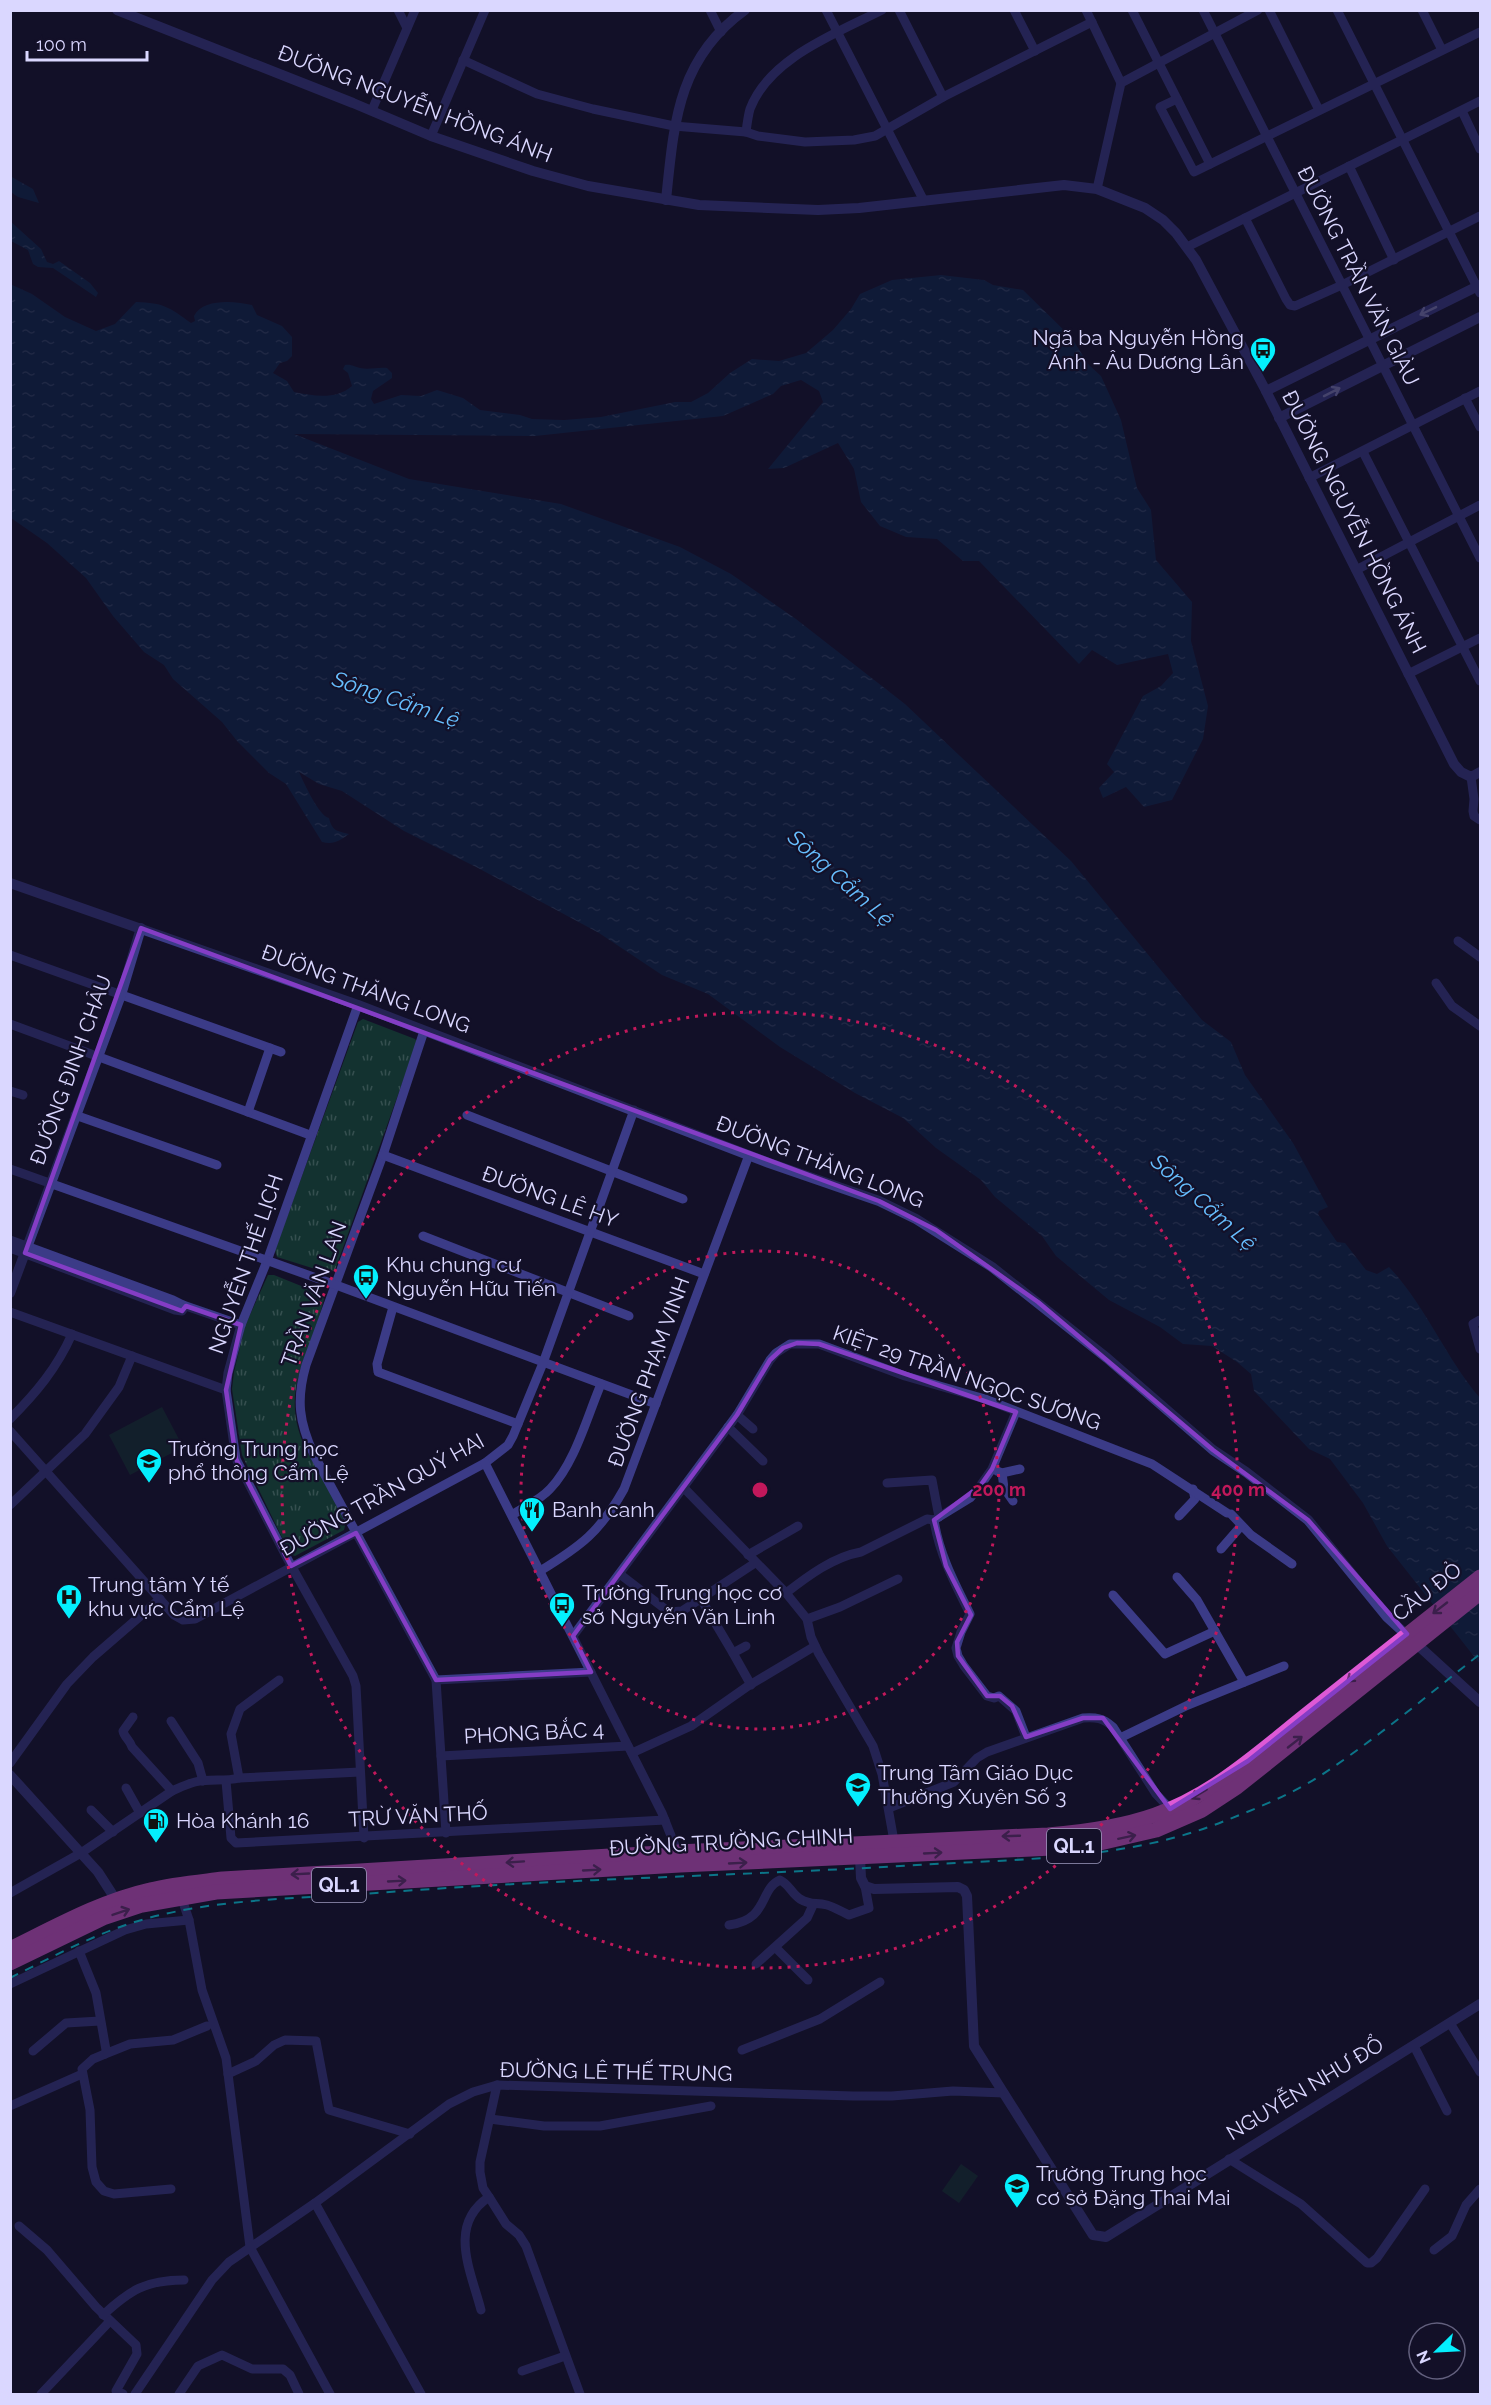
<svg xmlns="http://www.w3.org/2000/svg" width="1491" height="2405" font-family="Raleway,sans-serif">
<defs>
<pattern id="park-tufts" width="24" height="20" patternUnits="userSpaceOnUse" patternTransform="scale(1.5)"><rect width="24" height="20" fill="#133230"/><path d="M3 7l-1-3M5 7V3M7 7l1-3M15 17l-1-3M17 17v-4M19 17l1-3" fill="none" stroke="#354f4f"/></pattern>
<pattern id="water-ripples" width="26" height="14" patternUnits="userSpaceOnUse" patternTransform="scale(1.5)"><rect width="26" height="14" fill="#0d264b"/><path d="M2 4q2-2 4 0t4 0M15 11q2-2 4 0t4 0" fill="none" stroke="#304566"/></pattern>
</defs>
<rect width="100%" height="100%" fill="#131028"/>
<g fill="url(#park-tufts)">
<path d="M363 1019 415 1039 417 1042 335 1270 328 1273 277 1257 275 1250 358 1022Z"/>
<path d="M268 1275H274L321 1294 324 1299C309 1361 275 1393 310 1457 319 1473 343 1510 345 1526L344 1530 295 1556 290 1554 242 1455 232 1389 234 1372 245 1326Z"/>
</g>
<g fill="#133230">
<path d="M162 1407 183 1447 130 1475 109 1435Z"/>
<path d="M961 2164 978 2176 959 2203 942 2191Z"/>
</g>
<g fill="url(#water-ripples)">
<path d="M10 176 33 189 39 203 18 197 11 192Z"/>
<path d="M10 221 41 249 47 262 53 264 59 261 90 283 98 293 96 297 53 268 38 267 33 264 28 250 11 241Z"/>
<path d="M941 275 984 280 993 285 1023 290 1071 337 1089 365 1101 376 1121 420 1137 488 1151 510 1156 560 1192 602 1191 641 1208 706 1203 739 1172 800 1144 807 1126 787 1103 798 1099 788 1114 772 1107 764 1143 696 1161 686 1173 673 1168 654 1117 665 1092 650 1079 664 979 561H963L937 539 906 537 880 526 861 502 854 469 838 443 784 468 768 469 823 402 819 391 801 380 781 386 773 394 723 416 535 436 294 434 409 479 561 504 680 547 731 574 796 619 905 704 1071 861 1202 1020 1231 1042 1245 1075 1293 1143 1328 1207 1319 1211 1318 1214 1337 1242 1345 1243 1366 1270 1377 1274 1389 1267C1426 1306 1445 1357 1480 1398V1664L1387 1546 1363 1503 1330 1459 1309 1449 1254 1391 1251 1374 1237 1362 1212 1346 1183 1344 1160 1327 1109 1300 1056 1256 1042 1236 995 1197 981 1180 936 1148 903 1118 855 1093 780 1047 708 994 662 975 599 933 478 868 404 831 342 791 319 784 299 772C304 783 319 816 329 818 332 831 337 831 349 834 339 841 334 845 322 842L286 784 269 773 237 741 222 722 173 679 164 665 144 652 113 616 86 578 47 543 11 518 10 284 32 294 65 317 96 331 115 324 136 302C164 303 169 307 191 323L195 321 194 316C203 298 235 301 252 305L257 315 282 326 292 337V356L287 361 280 363 273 373 287 381 294 392C314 396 336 400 352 386L348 373 343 369 345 365C352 364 354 367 360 368 369 370 378 367 387 368L392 373V378L373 391 371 399 374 404 401 395 421 396 437 390 463 398 480 410 520 415 532 419 564 420 601 417 675 402H691L708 393 730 373 752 359 779 361 806 353 833 330 851 309 860 294 892 280Z"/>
</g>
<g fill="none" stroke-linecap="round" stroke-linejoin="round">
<g stroke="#3b3b87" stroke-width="9">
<path d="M398 10 407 28"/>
<path d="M710 10 721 32"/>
<path d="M826 10 924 201"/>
<path d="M899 10 943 97"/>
<path d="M1014 10 1035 51"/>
<path d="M1086 10 1121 83"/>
<path d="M1132 10 1210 164"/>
<path d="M1203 10 1480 558"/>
<path d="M1269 10 1319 110"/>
<path d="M1337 10 1480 293"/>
<path d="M1422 10 1442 50"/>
<path d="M463 60 537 94 593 109 674 126 746 132 758 136 805 142 854 140 875 136 943 97 1092 22"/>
<path d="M1177 99 1160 107 1194 172 1480 32"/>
<path d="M372 110 415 10"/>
<path d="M1462 111 1480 149"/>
<path d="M746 132C747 124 748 116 750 109 769 58 837 33 882 10"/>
<path d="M431 136 485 10"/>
<path d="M1349 166 1394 260"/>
<path d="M1097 189 1121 83 1258 10"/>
<path d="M1245 218 1286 299 1290 305 1295 306 1342 285 1480 216"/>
<path d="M1187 247 1480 101"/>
<path d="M1465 398 1480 427"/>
<path d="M1363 452 1480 681"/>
<path d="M1309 478 1480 391"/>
<path d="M1356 570 1480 505"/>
<path d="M1408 674 1480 638"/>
<path d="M1471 777 1474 799 1473 811 1474 816 1480 820"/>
<path d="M1458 941 1480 957"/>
<path d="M10 955 281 1052"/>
<path d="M1436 983 1452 1006 1480 1026"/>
<path d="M358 1005 267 1261 241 1325 228 1373 226 1390 236 1459 287 1558 353 1676 356 1686 364 1838"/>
<path d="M10 1024 310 1135"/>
<path d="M424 1031 383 1155 306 1365C296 1400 299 1422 314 1455L436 1680 446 1833"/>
<path d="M10 1091 23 1095"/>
<path d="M248 1112 270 1048"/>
<path d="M75 1115 217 1165"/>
<path d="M467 1115 683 1199"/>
<path d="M383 1155 704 1274"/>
<path d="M10 1169 336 1285 656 1404"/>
<path d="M423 1236 629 1316"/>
<path d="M10 1240 173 1300 183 1305 184 1308 182 1311 175 1310 10 1248"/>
<path d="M183 1305 241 1325"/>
<path d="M393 1307 377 1364 378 1372 518 1424"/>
<path d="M10 1312 226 1390"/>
<path d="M1480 1320 1473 1324 1480 1349"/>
<path d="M737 1415 753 1429"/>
<path d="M10 1419C36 1393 57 1368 72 1334"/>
<path d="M728 1427 763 1461"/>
<path d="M10 1431 174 1615 183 1620 195 1619 485 1463 508 1445 513 1436 543 1363 634 1110"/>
<path d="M485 1463 662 1813 679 1856"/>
<path d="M997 1471 1002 1473 1020 1469"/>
<path d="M1002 1473 1004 1488 1013 1501"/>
<path d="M887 1483 932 1480 939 1517"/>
<path d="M684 1488 786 1593 807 1619 811 1637 819 1654 873 1746 882 1774 894 1841"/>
<path d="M10 1505 85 1434 119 1387 132 1356"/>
<path d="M1231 1514 1251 1535 1292 1564"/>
<path d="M512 1515C524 1507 540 1500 550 1489 575 1463 587 1417 601 1384"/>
<path d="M1179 1516 1195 1499 1193 1489"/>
<path d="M934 1520C939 1554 955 1584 970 1614L961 1632 956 1648 958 1656 964 1666 987 1696 994 1698 999 1696 1016 1711 1026 1737"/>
<path d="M1221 1549 1241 1526"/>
<path d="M748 1555 798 1526"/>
<path d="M540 1571C581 1546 600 1532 624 1489L749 1155"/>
<path d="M621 1575 669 1612 682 1611 755 1563"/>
<path d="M1177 1577 1197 1600 1244 1682"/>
<path d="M786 1593C808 1576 833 1557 861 1552L927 1519 934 1520 970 1498 980 1486 992 1469 1016 1412"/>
<path d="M1113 1595 1165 1654 1215 1631"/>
<path d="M701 1599 733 1653"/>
<path d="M807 1619 840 1607 898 1579"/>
<path d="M573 1636 737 1415 770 1360 776 1353 790 1344H819L905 1376 985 1399 1152 1464 1227 1513"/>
<path d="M746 1646 733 1653 751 1685"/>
<path d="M436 1680 591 1672"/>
<path d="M133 1717 123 1731C124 1737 130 1740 132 1747L172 1791"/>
<path d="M171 1721 198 1763 203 1781"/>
<path d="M1122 1737 1188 1705 1284 1666"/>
<path d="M632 1753 691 1726 748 1686 815 1646"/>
<path d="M441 1756 628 1746"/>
<path d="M10 1763 67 1684 93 1657 160 1599"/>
<path d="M239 1778 231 1734 240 1709 279 1680"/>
<path d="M226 1781 231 1838 236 1843 665 1820"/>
<path d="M126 1788 140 1813"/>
<path d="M889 1808 954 1782 977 1758 987 1752 1083 1718C1096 1717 1103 1718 1113 1727L1156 1794 1170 1809"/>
<path d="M91 1810 113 1832"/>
<path d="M10 1893 81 1853 172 1791C179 1788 187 1784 195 1782 210 1778 224 1782 239 1778L360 1772"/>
<path d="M181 1896 189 1920 202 1990 226 2058 250 2247 330 2394"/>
<path d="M729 1925C769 1920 759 1889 780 1880 789 1884 791 1893 800 1899 812 1906 815 1902 827 1905 834 1907 842 1912 849 1915L869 1908 865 1886"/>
<path d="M776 1948 808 1980"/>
<path d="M79 1951 96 1993 106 2050 105 2054 93 2059 82 2069 90 2110 92 2167 96 2182 104 2191 114 2194 171 2189"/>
<path d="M756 1964 807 1918 813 1905"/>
<path d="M10 1984 125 1930 146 1924 189 1920"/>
<path d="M1450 2023 1480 2072"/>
<path d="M1414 2046 1447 2111"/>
<path d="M742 2050 820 2019 880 1982"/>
<path d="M33 2051 66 2023 100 2021"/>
<path d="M105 2054 130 2044 173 2040 207 2026"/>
<path d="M228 2074 256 2061 274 2045 285 2040 316 2041 329 2110 410 2134"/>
<path d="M497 2085 480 2162V2172L483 2188 489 2197 506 2224 519 2235 526 2246 580 2394"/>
<path d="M10 2106 82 2074"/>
<path d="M490 2119 544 2126H600L711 2106"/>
<path d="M1229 2159 1301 2204 1367 2263H1371L1377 2258 1425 2189"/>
<path d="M315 2203 421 2394"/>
<path d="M19 2226 47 2250 96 2307 136 2345 137 2354 116 2391 123 2394"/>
<path d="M1434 2250 1452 2236 1466 2205 1480 2189"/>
<path d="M481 2310C471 2271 447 2225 489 2197"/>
<path d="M103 2315C130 2290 146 2280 184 2280"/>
<path d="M522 2371 565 2356"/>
<path d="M41 2394 110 2321"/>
<path d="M135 2394 212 2280 229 2262 315 2203 449 2104 473 2092 497 2085 853 2096H892L953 2091 1004 2093"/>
<path d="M179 2394 198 2366 222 2355 252 2369H283L290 2375 299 2394"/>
</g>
<g stroke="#3b3b87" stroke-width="10">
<path d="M117 10 353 103 431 136 533 171 588 186 699 205 818 210 859 208 1064 185 1097 189 1145 208 1163 220 1176 233 1196 260 1266 391 1454 764 1461 772 1471 777 1480 772"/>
<path d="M666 200C674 124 677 59 745 10"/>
<path d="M1266 391 1480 285"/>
<path d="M1279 418 1480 317"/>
<path d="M10 883 358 1005 769 1163 879 1201 916 1219 992 1267 1107 1358 1213 1450 1246 1472 1308 1520 1387 1617 1480 1702"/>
<path d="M10 1293 121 995 141 928"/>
<path d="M10 1775 98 1872 116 1900"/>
<path d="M860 1857 861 1878 865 1886 874 1889 958 1887 964 1890 967 1896 974 2046 1093 2235 1106 2237 1480 2004"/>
</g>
<g stroke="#de59d5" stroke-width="15">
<path d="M10 1949C55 1927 101 1901 150 1890 174 1884 199 1882 223 1879L678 1852 1048 1835C1084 1832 1121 1827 1155 1815 1214 1795 1262 1750 1310 1712 1366 1667 1423 1622 1480 1577"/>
<path d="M10 1963 103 1918 142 1905 216 1892 680 1865 1052 1848 1100 1843 1156 1830 1202 1810 1237 1787 1480 1593"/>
</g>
<path stroke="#04effe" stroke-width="2" stroke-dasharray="9 8" stroke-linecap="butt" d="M10 1978C54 1956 98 1932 145 1919 220 1898 299 1899 376 1893 556 1879 737 1876 917 1865 1019 1859 1126 1860 1222 1822 1255 1809 1290 1795 1320 1776 1376 1739 1428 1695 1480 1654"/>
</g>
<defs><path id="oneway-shaft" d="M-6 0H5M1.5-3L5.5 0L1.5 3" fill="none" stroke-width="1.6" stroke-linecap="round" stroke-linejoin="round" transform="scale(1.5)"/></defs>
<g stroke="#8381bd">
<use href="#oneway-shaft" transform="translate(1428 311) rotate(154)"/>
<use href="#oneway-shaft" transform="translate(1332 392) rotate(-27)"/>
</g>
<g stroke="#6e3176">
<use href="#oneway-shaft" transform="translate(1440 1608) rotate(142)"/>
<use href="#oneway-shaft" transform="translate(1354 1676) rotate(141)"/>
<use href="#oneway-shaft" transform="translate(1295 1742) rotate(-38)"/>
<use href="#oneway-shaft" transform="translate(1199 1794) rotate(149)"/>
<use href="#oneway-shaft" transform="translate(1011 1836) rotate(178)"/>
<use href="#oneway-shaft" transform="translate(1127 1837) rotate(-12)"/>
<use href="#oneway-shaft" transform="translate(933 1853) rotate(-3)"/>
<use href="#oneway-shaft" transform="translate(515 1862) rotate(176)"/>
<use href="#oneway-shaft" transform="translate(738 1863) rotate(-3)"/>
<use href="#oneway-shaft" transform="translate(592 1870) rotate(-3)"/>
<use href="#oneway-shaft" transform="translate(300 1874) rotate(177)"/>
<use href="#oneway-shaft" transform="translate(397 1881) rotate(-3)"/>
<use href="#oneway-shaft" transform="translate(121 1912) rotate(-19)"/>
</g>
<path d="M0 0H1491V2405H0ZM141 928 879 1201 936 1230 1038 1302 1213 1450 1308 1520 1407 1634 1248 1761 1170 1809 1103 1718H1083L1026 1737 1012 1706 1000 1696H987L958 1656 957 1642 971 1615 946 1566 934 1520 980 1486 992 1469 1016 1412 819 1344 797 1343 783 1348 770 1360 737 1415 573 1636 591 1672 436 1680 356 1533 291 1566 236 1459 226 1390 241 1325 186 1306 182 1311 25 1253Z" fill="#131028" fill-opacity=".55" fill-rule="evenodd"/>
<path fill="none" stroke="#843dc5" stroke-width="4.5" stroke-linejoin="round" d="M141 928 879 1201 936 1230 1038 1302 1213 1450 1308 1520 1407 1634 1248 1761 1170 1809 1103 1718H1083L1026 1737 1012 1706 1000 1696H987L958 1656 957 1642 971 1615 946 1566 934 1520 980 1486 992 1469 1016 1412 819 1344 797 1343 783 1348 770 1360 737 1415 573 1636 591 1672 436 1680 356 1533 291 1566 236 1459 226 1390 241 1325 186 1306 182 1311 25 1253Z"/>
<g fill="none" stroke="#c2185b" stroke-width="3" stroke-dasharray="3 6">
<circle cx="760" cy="1490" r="239"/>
<circle cx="760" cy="1490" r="478"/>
</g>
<defs>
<g id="bus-pin" transform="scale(1.35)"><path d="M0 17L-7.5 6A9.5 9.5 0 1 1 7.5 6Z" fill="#04effe" stroke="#131028"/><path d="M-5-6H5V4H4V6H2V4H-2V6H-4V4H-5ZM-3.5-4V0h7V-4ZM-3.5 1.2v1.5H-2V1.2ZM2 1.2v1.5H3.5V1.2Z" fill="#111"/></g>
<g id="school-pin" transform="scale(1.35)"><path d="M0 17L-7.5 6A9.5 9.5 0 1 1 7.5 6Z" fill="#04effe" stroke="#131028"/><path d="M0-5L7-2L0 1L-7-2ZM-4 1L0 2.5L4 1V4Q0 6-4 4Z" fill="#111"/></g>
<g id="restaurant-pin" transform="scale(1.35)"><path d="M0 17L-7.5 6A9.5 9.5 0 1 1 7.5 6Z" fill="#04effe" stroke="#131028"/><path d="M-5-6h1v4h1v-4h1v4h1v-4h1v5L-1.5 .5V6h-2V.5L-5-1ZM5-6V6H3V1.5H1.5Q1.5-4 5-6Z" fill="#111"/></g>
<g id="hospital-pin" transform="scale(1.35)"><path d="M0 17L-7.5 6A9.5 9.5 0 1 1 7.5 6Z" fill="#04effe" stroke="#131028"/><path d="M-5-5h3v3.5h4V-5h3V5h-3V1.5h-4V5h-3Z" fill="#111"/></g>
<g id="fuel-pin" transform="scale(1.35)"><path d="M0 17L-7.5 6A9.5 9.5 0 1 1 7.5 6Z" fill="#04effe" stroke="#131028"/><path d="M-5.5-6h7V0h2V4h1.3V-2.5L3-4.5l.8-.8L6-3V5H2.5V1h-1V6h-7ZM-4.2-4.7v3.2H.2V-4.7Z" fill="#111"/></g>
</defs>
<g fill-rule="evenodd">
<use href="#bus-pin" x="1263" y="350"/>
<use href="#bus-pin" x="366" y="1277"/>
<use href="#school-pin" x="149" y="1461"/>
<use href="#restaurant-pin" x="532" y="1510"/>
<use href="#hospital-pin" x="69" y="1597"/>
<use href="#bus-pin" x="562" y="1605"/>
<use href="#school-pin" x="858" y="1785"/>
<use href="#fuel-pin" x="156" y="1821"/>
<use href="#school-pin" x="1017" y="2186"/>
</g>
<g text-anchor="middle" stroke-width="4.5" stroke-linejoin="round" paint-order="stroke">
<g fill="#131028" stroke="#9e9bbe" stroke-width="1.5">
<rect x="1047" y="1829" width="54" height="34" rx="4.5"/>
<rect x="312" y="1868" width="54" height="34" rx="4.5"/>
</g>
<g font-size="20" font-weight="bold" fill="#dad7ff">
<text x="1074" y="1853">QL.1</text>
<text x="339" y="1892">QL.1</text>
</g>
<g font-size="21" fill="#dad7ff" stroke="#131028">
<text transform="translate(415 104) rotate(21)" y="7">ĐƯỜNG NGUYỄN HỒNG ÁNH</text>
<text transform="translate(1358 276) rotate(63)" y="7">ĐƯỜNG TRẦN VĂN GIÀU</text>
<text transform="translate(1354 522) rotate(63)" y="7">ĐƯỜNG NGUYỄN HỒNG ÁNH</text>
<text transform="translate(366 989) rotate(20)" y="7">ĐƯỜNG THĂNG LONG</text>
<text transform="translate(71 1070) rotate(-70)" y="7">ĐƯỜNG ĐINH CHÂU</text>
<text transform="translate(820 1162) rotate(21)" y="7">ĐƯỜNG THĂNG LONG</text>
<text transform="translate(550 1197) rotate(20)" y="7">ĐƯỜNG LÊ HY</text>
<text transform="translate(246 1264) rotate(-71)" y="7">NGUYỄN THẾ LỊCH</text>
<text transform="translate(314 1294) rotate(-70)" y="7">TRẦN VĂN LAN</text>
<text transform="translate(649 1372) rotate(-70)" y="7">ĐƯỜNG PHẠM VINH</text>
<text transform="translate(967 1378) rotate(19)" y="7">KIỆT 29 TRẦN NGỌC SƯƠNG</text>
<text transform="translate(382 1495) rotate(-29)" y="7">ĐƯỜNG TRẦN QUÝ HAI</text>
<text transform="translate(1427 1592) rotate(-38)" y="7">CẦU ĐỎ</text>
<text transform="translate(534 1733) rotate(-3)" y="7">PHONG BẮC 4</text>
<text transform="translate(418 1816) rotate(-3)" y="7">TRỪ VĂN THỐ</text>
<text transform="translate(731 1842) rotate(-3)" y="7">ĐƯỜNG TRƯỜNG CHINH</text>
<text transform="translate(616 2072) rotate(1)" y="7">ĐƯỜNG LÊ THẾ TRUNG</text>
<text transform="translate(1305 2089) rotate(-31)" y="7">NGUYỄN NHƯ ĐỔ</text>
</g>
<g font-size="21" fill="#dad7ff" stroke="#131028" text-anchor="start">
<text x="1244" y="345" text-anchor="end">Ngã ba Nguyễn Hồng<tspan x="1244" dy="24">Ánh - Âu Dương Lân</tspan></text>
<text x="386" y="1272">Khu chung cư<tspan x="386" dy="24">Nguyễn Hữu Tiến</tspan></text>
<text x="168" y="1456">Trường Trung học<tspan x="168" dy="24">phổ thông Cẩm Lệ</tspan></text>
<text x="552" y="1517">Banh canh</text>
<text x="88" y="1592">Trung tâm Y tế<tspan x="88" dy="24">khu vực Cẩm Lệ</tspan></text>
<text x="582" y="1600">Trường Trung học cơ<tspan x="582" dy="24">sở Nguyễn Văn Linh</tspan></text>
<text x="878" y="1780">Trung Tâm Giáo Dục<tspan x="878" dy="24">Thường Xuyên Số 3</tspan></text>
<text x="176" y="1828">Hòa Khánh 16</text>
<text x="1036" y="2181">Trường Trung học<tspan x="1036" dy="24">cơ sở Đặng Thai Mai</tspan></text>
</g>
<g font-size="22" font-style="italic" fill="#66befe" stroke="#131028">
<text transform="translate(396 699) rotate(19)" y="8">Sông Cẩm Lệ</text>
<text transform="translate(841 878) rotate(42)" y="8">Sông Cẩm Lệ</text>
<text transform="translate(1204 1202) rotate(42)" y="8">Sông Cẩm Lệ</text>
</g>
</g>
<circle cx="760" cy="1490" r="9" fill="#c2185b" stroke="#131028" stroke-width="3"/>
<g font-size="18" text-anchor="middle" font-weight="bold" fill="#c2185b" stroke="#131028" stroke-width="4.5" stroke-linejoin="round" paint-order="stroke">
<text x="999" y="1496">200 m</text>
<text x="1238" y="1496">400 m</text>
</g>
<rect width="1491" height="2405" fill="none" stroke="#dad7ff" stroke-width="24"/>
<g transform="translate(1437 2351) rotate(246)"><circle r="28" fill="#131028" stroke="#63607e" stroke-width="1.5"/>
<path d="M0-4.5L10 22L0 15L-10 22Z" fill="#04effe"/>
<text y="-9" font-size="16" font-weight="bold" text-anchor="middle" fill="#dad7ff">N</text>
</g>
<path d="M27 51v9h120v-9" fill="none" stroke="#dad7ff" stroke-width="3"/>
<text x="36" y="51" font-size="18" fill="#dad7ff" stroke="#131028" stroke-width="4.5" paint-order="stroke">100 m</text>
</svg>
